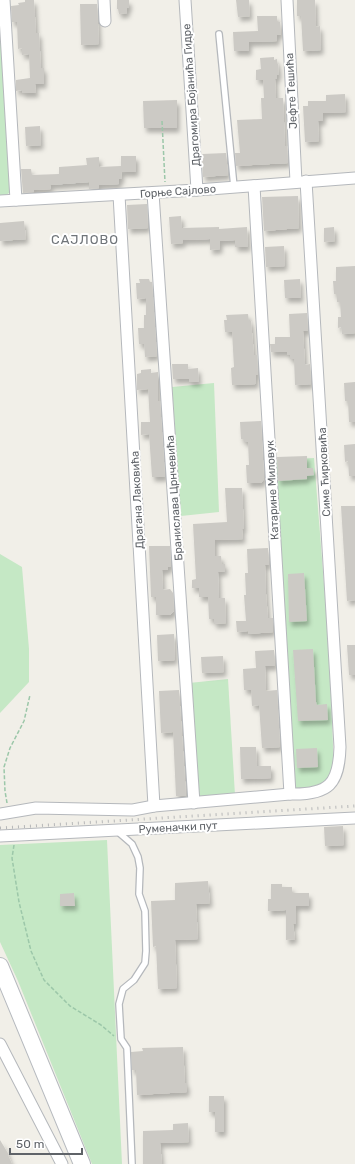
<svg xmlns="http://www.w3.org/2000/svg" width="355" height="1164" font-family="Rubik,sans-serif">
<defs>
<filter id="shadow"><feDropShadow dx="2.5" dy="4.5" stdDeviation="2" flood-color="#0004"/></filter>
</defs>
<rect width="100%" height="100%" fill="#f1efe8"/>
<g fill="#c5e8c5">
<path d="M0 13 10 187 9 193 3 197H0Z"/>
<path d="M214 383 219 512 181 516 172 387Z"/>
<path d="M314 458 329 647 334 770 331 777 320 787 294 790 273 460Z"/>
<path d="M0 554 22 567 29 649V682L0 713Z"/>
<path d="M228 679 235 795 198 797 189 683Z"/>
<path d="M107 840 122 1164H92L18 981 0 942V845Z"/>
</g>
<g fill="#cccac5" filter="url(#shadow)">
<path d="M25 0H34L36 33H39L41 68H44V84H35L36 93H22V90L16 91V80L30 78 29 54 22 55V48L18 49 17 22H12L11 6 19 5 18 3 25 2Z"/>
<path d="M117 0H129V8H127V13L119 14 118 9H117Z"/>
<path d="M236 0H249L250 16 238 17Z"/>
<path d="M297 0H315L316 27 320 26 321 50 303 51 301 16H297Z"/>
<path d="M80 4H97L99 44 81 45Z"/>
<path d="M257 16H277V22H280L281 34 277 35V41L249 42V51H234L233 32 258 31Z"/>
<path d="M274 57V60L277 59V64H278L279 75H277V79H275L276 98H283L285 146H287L288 163 236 166 235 153H240L237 120 262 119 261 98H264L263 80H256V70L261 69 260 58Z"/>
<path d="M345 94 346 112 323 113V121H318L319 141 305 142 303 106H308V101H326V95Z"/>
<path d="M177 100V128H144L143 101Z"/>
<path d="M40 126 41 145 26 146 25 127Z"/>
<path d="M226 153 228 175 203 177 202 154Z"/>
<path d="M121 156H136V172H121L122 179H119V184L99 185V188L89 189V182L50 185 51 189 34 190V192L23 193 21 169H31L32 175 59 174V167L87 165 86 158 99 157V167L121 166V170Z"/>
<path d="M298 196 299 228 264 231 262 197Z"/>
<path d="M147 204 148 228 128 229 127 205Z"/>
<path d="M181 216 182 228 219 227V229L247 227 248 247H235V240L220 241V249L210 250V239L183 240V243L171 244 169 217Z"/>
<path d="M24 221 26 239 0 241V223Z"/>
<path d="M334 227 335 241 324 242V228Z"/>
<path d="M284 246 285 266 266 267 265 247Z"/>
<path d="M355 266V333L342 334 341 327 338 328V317H341L340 302H337V294H334L333 281H336V267Z"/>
<path d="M139 279H149L150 282H152L157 356 145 357 144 344H139L138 328H144V315H146V298L137 299 136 283H140Z"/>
<path d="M300 279 301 298H285L284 280Z"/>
<path d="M307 313 308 331H303L305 365 310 364 311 384 295 385 294 359H290V355H287V352H271L270 344H275V337H290L289 314Z"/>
<path d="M248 314 249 321H251L254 355H257L258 375H256V384L232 385 231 368 234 367 232 332H225L224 320H227L226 315Z"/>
<path d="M172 364H188V369L198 368 199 382H189V379H173Z"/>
<path d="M151 369V373L158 372V401H160L165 477H152L149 434 141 435V422H150L148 389 137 390V374L141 373V370Z"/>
<path d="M355 382V422H349L348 401H345L344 383Z"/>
<path d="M261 421 264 479 261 483H247L246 465H249L248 442H244V439H241L240 422Z"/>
<path d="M355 444V476H349L348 461 345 462 344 445Z"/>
<path d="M307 456V468H313L314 475 307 476V479L278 481 277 457Z"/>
<path d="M225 488H242L244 529H242L243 539 215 540V556H221L222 564H225V571L218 572 219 598H225L226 623 214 624V619H209L208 597H199V588H192V580L196 579 193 524 227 522Z"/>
<path d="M341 506H355V600L347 601Z"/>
<path d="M149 546H170L171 567H168V570H162L163 590 170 589 173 593 174 611 170 615H156V597H151Z"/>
<path d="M268 548 269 565H265L266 594 268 618H273V632L248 634V631L237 632 236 621H246L244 595H246L245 573H248L247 549Z"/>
<path d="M304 573 307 621 289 622 288 574Z"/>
<path d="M174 634 175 660 158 661 157 635Z"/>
<path d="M347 645H355V675H349Z"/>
<path d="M313 649 316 702 317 705 327 704 328 720 298 721 293 650Z"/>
<path d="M274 650 275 666H265L266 691 277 690 280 747 262 748 259 705 252 706 251 690H244L243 669 256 668 255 651Z"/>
<path d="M223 656 224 672 202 673 201 657Z"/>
<path d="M179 690 186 796H176L173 732 161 733 159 691Z"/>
<path d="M240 747H256L257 766H271V778L241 779Z"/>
<path d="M317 748 318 767 297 768 296 749Z"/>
<path d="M343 826 344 845 325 846 324 827Z"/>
<path d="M208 881 210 903 196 904 198 939 175 940 177 988 158 989 156 946 153 947 151 901 175 900V883Z"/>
<path d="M271 884H282V887H292V893H309V906H296V924H293L295 939 286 940V910L268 911V899H271Z"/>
<path d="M74 893 75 906H60V894Z"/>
<path d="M183 1047 185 1083H187V1092L137 1095 136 1070H132L131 1052 143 1051 142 1048Z"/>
<path d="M209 1096H224V1132H215V1112H209Z"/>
<path d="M188 1123 189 1142 160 1143 162 1164H143V1131L173 1130V1124Z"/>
<path d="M0 1140 9 1155H8L12 1164H0Z"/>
</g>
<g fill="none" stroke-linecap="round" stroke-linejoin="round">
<g stroke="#b5b8bc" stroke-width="8">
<g id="lane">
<path d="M219 34 234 187"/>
<path d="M117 831 132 844 138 857 140 868 139 894 145 911 146 951 145 963 134 980 123 989 119 1004 121 1039 127 1048 132 1164"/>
</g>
</g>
<g stroke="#b5b8bc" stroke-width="13">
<g id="street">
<path d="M4 0 16 200"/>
<path d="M104 0 105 21"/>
<path d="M185 0 197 190"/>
<path d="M287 0 296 182"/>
<path d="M254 186 290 794"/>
<path d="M153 193 194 803"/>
<path d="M119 195 154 806"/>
<path d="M0 201 197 190 355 178"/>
<path d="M0 814 36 808 133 810 154 806 290 794C329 795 339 784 340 747L306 181"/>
<path d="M0 836 355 818"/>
<path d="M0 1044 62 1164"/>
</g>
</g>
<g stroke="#b6babf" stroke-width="18">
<path id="secondary" d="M0 966 82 1164"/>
</g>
<g stroke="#9cc7a9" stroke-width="1.5" stroke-dasharray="4 2" stroke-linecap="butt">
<path d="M162 121 165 182"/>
<path d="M7 803 5 791 4 767 10 748 24 721 30 695"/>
<path d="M14 845 12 858 19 902 31 951 44 980 70 1006 101 1025 114 1036"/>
</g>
<use href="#lane" stroke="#fff" stroke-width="5.5"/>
<use href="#street" stroke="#fff" stroke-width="11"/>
<use href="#secondary" stroke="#fff" stroke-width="16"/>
<path stroke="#b6b7b8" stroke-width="3" stroke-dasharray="1 5" stroke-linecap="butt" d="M0 828 355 806"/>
</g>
<g text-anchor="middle" stroke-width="4" stroke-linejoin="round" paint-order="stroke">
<g font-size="11" fill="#5f6368" stroke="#fff">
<text transform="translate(291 91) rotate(-93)" y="4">Јефте Тешића</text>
<text transform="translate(191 95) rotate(-94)" y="4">Драгомира Бојанића Гидре</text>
<text transform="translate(178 191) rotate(-4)" y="4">Горње Сајлово</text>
<text transform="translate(324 472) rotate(-93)" y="4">Симе Ћирковића</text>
<text transform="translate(272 490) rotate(-93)" y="4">Катарине Миловук</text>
<text transform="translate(174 498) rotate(-94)" y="4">Бранислава Црнчевића</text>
<text transform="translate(137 500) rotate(-93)" y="4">Драгана Лаковића</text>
<text transform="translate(178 827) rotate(-3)" y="4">Руменачки пут</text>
</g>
<g font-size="13" letter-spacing="1" fill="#70757a" stroke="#fff">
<text x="85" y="244">САЈЛОВО</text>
</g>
</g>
<path d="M10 1148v6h72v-6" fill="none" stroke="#5f6368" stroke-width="2"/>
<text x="16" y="1148" font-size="12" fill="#5f6368" stroke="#ffffff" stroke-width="3" paint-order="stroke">50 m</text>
</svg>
